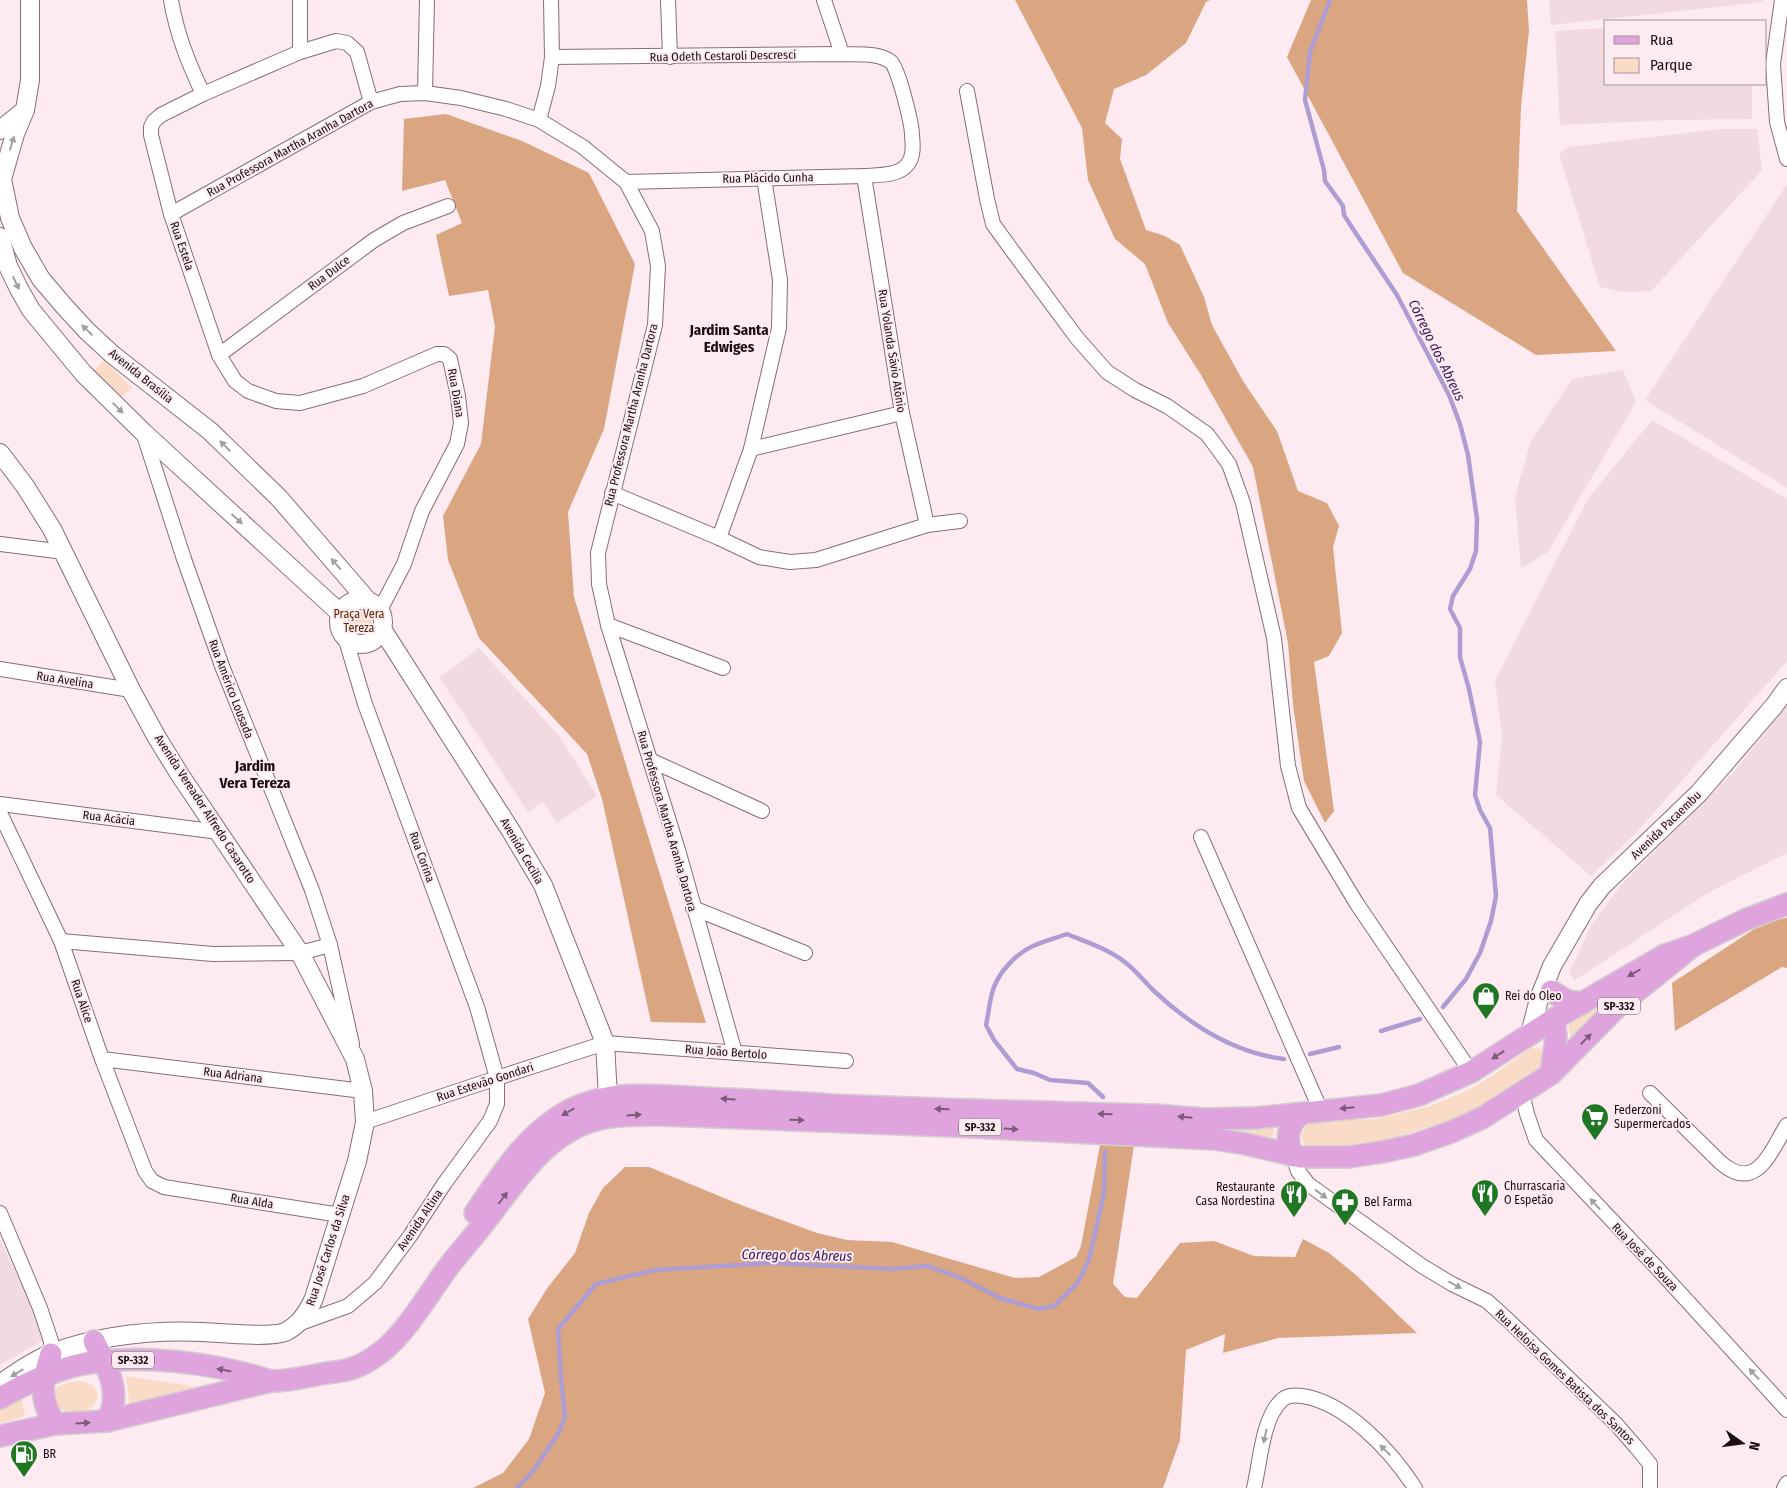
<svg xmlns="http://www.w3.org/2000/svg" width="1787" height="1488" font-family="'Fira Sans Condensed',sans-serif">
<rect width="100%" height="100%" fill="#feebf1"/>
<g fill="#f1dae0">
<path d="M1549 0H1763V2L1551 25Z"/>
<path d="M1606 28V84H1752V119L1671 120 1560 125 1555 31Z"/>
<path d="M1719 129H1757L1762 170 1651 291 1623 292 1600 287 1559 154 1569 147Z"/>
<path d="M1787 184V488L1645 400Z"/>
<path d="M1623 370 1636 402 1548 552 1521 568 1515 498 1530 443 1572 379Z"/>
<path d="M1652 420 1787 499V661L1636 833 1591 876 1496 795 1502 737 1495 680 1588 499Z"/>
<path d="M479 648 560 737 597 796 557 823 543 801 528 812 439 677 456 666Z"/>
<path d="M1787 706V853L1708 893 1575 980 1569 973 1591 926 1621 885 1732 774Z"/>
<path d="M0 1240 47 1338 0 1365Z"/>
</g>
<g fill="#f9dbc7">
<path d="M104 360 132 388 118 400 91 373Z"/>
<circle cx="359" cy="621" r="13"/>
<path d="M1634 983 1571 1042 1568 1019Z"/>
<path d="M1531 1048H1539L1545 1052 1544 1065 1525 1081 1483 1107 1459 1117 1375 1144 1328 1151 1312 1148 1304 1144 1301 1135 1306 1126 1315 1121 1375 1119 1430 1106 1466 1091 1489 1078Z"/>
<path d="M1274 1125 1272 1141 1205 1126Z"/>
<path d="M126 1376 205 1388 130 1407Z"/>
<path d="M78 1381C102 1381 103 1404 84 1413 72 1413 53 1413 54 1396 54 1393 56 1388 59 1386 64 1383 73 1382 78 1381Z"/>
<path d="M21 1397 25 1416 0 1423V1409Z"/>
</g>
<g fill="#daa681">
<path d="M1015 0H1210L1206 2 1186 43 1146 75 1114 89 1105 123 1122 139 1120 159 1146 230 1165 236 1180 245 1204 297 1212 325 1243 381 1277 431 1298 491 1327 503 1339 526 1333 547 1342 633 1329 656 1314 662 1334 811 1325 823 1304 781 1293 705 1288 643 1253 467 1201 375 1168 323 1145 264 1115 239 1088 180 1082 128Z"/>
<path d="M1311 0H1527L1529 31 1521 106 1517 211 1616 351 1536 355 1403 273 1287 57Z"/>
<path d="M446 114 522 141 589 173 635 264 604 429 568 512 574 597 706 1023 651 1022 602 799 587 754 479 638 448 560 443 516 481 444 495 326 488 290 449 296 436 235 462 223 445 180 402 191 404 119Z"/>
<path d="M1787 918V968L1782 967 1675 1031 1672 983 1768 920Z"/>
<path d="M1100 1145H1134L1113 1284 1125 1297 1137 1298 1180 1243 1214 1241 1254 1256 1295 1257 1303 1239 1329 1253 1356 1275 1417 1333 1278 1338 1223 1353 1225 1334 1186 1350 1180 1440 1163 1488H473L503 1473 529 1439 545 1393 528 1319 548 1287 575 1253 589 1213 603 1188 625 1167H649L741 1205 817 1233 847 1240 892 1242 1015 1278 1039 1277 1076 1257 1081 1246Z"/>
</g>
<g fill="none" stroke-linecap="round" stroke-linejoin="round">
<g stroke="#ae9dd3" stroke-width="4.5">
<path d="M1330 0 1310 52 1305 100 1324 170 1325 181 1343 206 1344 215 1351 226 1397 295 1449 395 1460 424 1468 455 1477 519 1476 551 1470 569 1453 596 1450 609 1460 628V657L1469 689 1480 742 1475 795 1480 810 1490 828 1496 896 1491 921 1480 953 1466 979 1443 1007"/>
<path d="M1381 1031 1420 1019"/>
<path d="M1310 1054 1339 1047"/>
<path d="M1103 1097 1088 1083 1050 1080 1034 1073 1017 1069 994 1040 986 1025C989 1013 989 1000 994 987 1000 971 1017 953 1033 946 1044 941 1056 938 1067 934 1086 942 1109 949 1126 963 1136 971 1144 981 1153 990 1189 1024 1234 1053 1284 1059"/>
<path d="M517 1488 534 1470 558 1434 565 1417 561 1378 558 1329 596 1284 655 1270 772 1263 893 1269 927 1266 961 1278 1000 1298 1038 1309 1054 1306 1077 1284 1089 1260 1104 1193 1105 1151"/>
</g>
<g stroke="#886d75" stroke-width="16">
<g id="minor">
<path d="M171 0C177 35 188 62 203 94"/>
<path d="M668 0 670 57"/>
<path d="M824 0 842 54"/>
<path d="M1782 0 1773 64 1777 122 1787 159"/>
<path d="M300 52V0"/>
<path d="M552 57 842 54C857 55 878 52 891 62 898 67 912 124 912 135 913 145 914 157 907 165 898 176 877 175 864 176L626 182"/>
<path d="M967 91 987 199 993 224 1014 253 1077 338 1107 372 1135 390 1167 406 1207 434 1229 464 1243 503 1274 638 1288 766 1299 808 1357 904 1471 1072"/>
<path d="M425 93 427 0"/>
<path d="M371 102 357 52 347 43 336 41 300 52 203 94 161 115 154 121 151 127V135L171 214 219 355 235 381 248 391 276 401 300 403 363 386 437 354H444L450 359 458 396 461 423 457 444 422 511 404 564 380 610"/>
<path d="M539 120 548 86 552 57 551 0"/>
<path d="M864 176 902 413 927 525"/>
<path d="M171 214 371 102 400 94 425 93 461 98 506 109 539 120 583 147 626 182 652 231 658 266 655 325 598 553 599 584 608 625 678 850 735 1053"/>
<path d="M219 355 374 240 403 223 448 206"/>
<path d="M143 432 184 559 222 666 312 890 330 945 352 1044"/>
<path d="M751 449 902 413"/>
<path d="M612 493 719 538 759 557 790 562 816 560 927 525 960 521"/>
<path d="M719 538 751 449 779 328 780 280 764 178"/>
<path d="M0 544 64 552"/>
<path d="M608 625 723 668"/>
<path d="M0 669 131 690"/>
<path d="M650 760 762 811"/>
<path d="M0 804 219 832"/>
<path d="M0 813 61 941 102 1059 145 1171 152 1181 164 1187 340 1215"/>
<path d="M1201 837 1321 1111"/>
<path d="M693 908 805 953"/>
<path d="M61 941 213 954 300 953 330 945"/>
<path d="M102 1059 363 1091"/>
<path d="M1522 1093 1527 1114 1536 1140 1658 1269 1787 1410"/>
<path d="M1650 1093 1721 1163C1757 1193 1770 1152 1787 1125"/>
<path d="M365 1122 497 1078 605 1043 846 1061"/>
<path d="M1293 1156 1298 1171 1308 1184 1422 1266 1452 1284 1487 1301 1509 1321 1616 1424 1636 1447 1650 1464V1488"/>
<path d="M0 1213 40 1308 51 1341V1354"/>
<path d="M298 1324 348 1306 375 1283 410 1236 444 1184 490 1121 497 1104V1078L477 1007 365 704 345 637"/>
<path d="M1254 1488C1260 1464 1262 1419 1281 1401 1286 1395 1294 1395 1302 1396 1346 1402 1392 1452 1415 1488"/>
<path d="M1784 1488 1787 1483"/>
</g>
</g>
<g stroke="#886d75" stroke-width="20">
<g id="tertiary">
<path d="M30 0V80L25 110 15 134 2 179 10 218 23 248 41 279 64 306 87 331 113 355 210 431 279 498 368 601"/>
<path d="M0 130 25 110"/>
<path d="M0 237 8 266 19 289 31 310 83 373 143 432 341 614"/>
<path d="M0 453 25 486 52 529 131 690 156 736 180 775 300 953 355 1059 363 1091 365 1122 357 1161 314 1298C308 1312 300 1325 285 1332 270 1338 221 1333 202 1332 151 1330 101 1335 52 1353 37 1359 14 1374 0 1384"/>
<circle cx="361" cy="622" r="22"/>
<path d="M382 629 511 831 543 885 605 1043 608 1097"/>
<path d="M1530 1034 1539 999 1552 966 1588 904 1602 886 1699 793 1774 706 1787 688"/>
</g>
</g>
<g stroke="#d1cfd0" stroke-width="24">
<g id="primary">
<path d="M1551 991 1567 1001 1583 1003"/>
<path d="M1551 1074 1556 1037 1554 1019"/>
<path d="M1293 1156C1285 1139 1287 1127 1300 1114"/>
<path d="M475 1213C502 1173 529 1130 574 1108 614 1089 662 1096 705 1098 747 1100 790 1102 833 1105 940 1110 1047 1112 1154 1115L1204 1119 1255 1118 1381 1105 1419 1095 1471 1072 1554 1019 1665 955 1694 945 1745 920 1787 904"/>
<path d="M94 1341C107 1367 123 1393 107 1421"/>
<path d="M51 1354C42 1382 38 1398 55 1424"/>
<path d="M0 1398C23 1385 52 1371 78 1365 139 1353 211 1362 271 1381"/>
<path d="M0 1436 55 1424 107 1421 271 1381C290 1381 309 1376 327 1373 336 1372 345 1371 353 1368 362 1365 372 1359 380 1353 402 1337 426 1299 441 1277 456 1255 475 1236 491 1214 520 1176 549 1131 599 1119 620 1114 642 1115 663 1115L952 1126 1214 1139 1246 1144 1301 1157H1349L1382 1152 1414 1145 1451 1132 1482 1118 1551 1074 1617 1007 1694 945"/>
</g>
</g>
<use href="#minor" stroke="#fff" stroke-width="14"/>
<use href="#tertiary" stroke="#fff" stroke-width="18"/>
<use href="#primary" stroke="#dfa4dd" stroke-width="21"/>
</g>
<defs><path id="oneway-solid" d="M-6-.8H1V-3.2L6.5 0L1 3.2V.8H-6Z" transform="scale(1.25)"/></defs>
<g fill="#a39fa0">
<use href="#oneway-solid" transform="translate(12 143) rotate(-73)"/>
<use href="#oneway-solid" transform="translate(16 283) rotate(65)"/>
<use href="#oneway-solid" transform="translate(87 330) rotate(-136)"/>
<use href="#oneway-solid" transform="translate(118 408) rotate(45)"/>
<use href="#oneway-solid" transform="translate(225 446) rotate(-136)"/>
<use href="#oneway-solid" transform="translate(237 519) rotate(42)"/>
<use href="#oneway-solid" transform="translate(336 564) rotate(-131)"/>
<use href="#oneway-solid" transform="translate(1321 1194) rotate(36)"/>
<use href="#oneway-solid" transform="translate(1595 1204) rotate(-133)"/>
<use href="#oneway-solid" transform="translate(1455 1285) rotate(28)"/>
<use href="#oneway-solid" transform="translate(17 1373) rotate(149)"/>
<use href="#oneway-solid" transform="translate(1754 1374) rotate(-133)"/>
<use href="#oneway-solid" transform="translate(1265 1436) rotate(103)"/>
<use href="#oneway-solid" transform="translate(1385 1450) rotate(-135)"/>
</g>
<g fill="#7c5a78">
<use href="#oneway-solid" transform="translate(1634 973) rotate(150)"/>
<use href="#oneway-solid" transform="translate(1586 1039) rotate(-45)"/>
<use href="#oneway-solid" transform="translate(1498 1055) rotate(147)"/>
<use href="#oneway-solid" transform="translate(728 1099) rotate(-177)"/>
<use href="#oneway-solid" transform="translate(1347 1108) rotate(175)"/>
<use href="#oneway-solid" transform="translate(942 1109) rotate(-178)"/>
<use href="#oneway-solid" transform="translate(568 1112) rotate(150)"/>
<use href="#oneway-solid" transform="translate(1105 1114) rotate(-178)"/>
<use href="#oneway-solid" transform="translate(634 1115) rotate(-3)"/>
<use href="#oneway-solid" transform="translate(1185 1117) rotate(-175)"/>
<use href="#oneway-solid" transform="translate(797 1120) rotate(2)"/>
<use href="#oneway-solid" transform="translate(1011 1129) rotate(3)"/>
<use href="#oneway-solid" transform="translate(503 1198) rotate(-53)"/>
<use href="#oneway-solid" transform="translate(224 1370) rotate(-169)"/>
<use href="#oneway-solid" transform="translate(83 1423) rotate(-3)"/>
</g>
<defs>
<g id="shop-pin" transform="scale(1.4375)"><path d="M0 17L-7.5 6A9.5 9.5 0 1 1 7.5 6Z" fill="#1f7724" stroke="#feebf1"/><path d="M-5-2.5h2.3a2.7 3.5 0 0 1 5.4 0H5L5.5 6h-11ZM-1.5-2.5h3a1.5 2.3 0 0 0-3 0Z" fill="#fff"/></g>
<g id="supermarket-pin" transform="scale(1.4375)"><path d="M0 17L-7.5 6A9.5 9.5 0 1 1 7.5 6Z" fill="#1f7724" stroke="#feebf1"/><path d="M-6-5.5h2.5l.6 2H6L4.5 2H-2.5L-4.4-4H-6ZM-1.5 3.2a1.3 1.3 0 1 0 .1 0ZM3 3.2a1.3 1.3 0 1 0 .1 0Z" fill="#fff"/></g>
<g id="restaurant-pin" transform="scale(1.4375)"><path d="M0 17L-7.5 6A9.5 9.5 0 1 1 7.5 6Z" fill="#1f7724" stroke="#feebf1"/><path d="M-5-6h1v4h1v-4h1v4h1v-4h1v5L-1.5 .5V6h-2V.5L-5-1ZM5-6V6H3V1.5H1.5Q1.5-4 5-6Z" fill="#fff"/></g>
<g id="pharmacy-pin" transform="scale(1.4375)"><path d="M0 17L-7.5 6A9.5 9.5 0 1 1 7.5 6Z" fill="#1f7724" stroke="#feebf1"/><path d="M-2-6h4v4h4v4h-4v4h-4v-4h-4v-4h4Z" fill="#fff"/></g>
<g id="fuel-pin" transform="scale(1.4375)"><path d="M0 17L-7.5 6A9.5 9.5 0 1 1 7.5 6Z" fill="#1f7724" stroke="#feebf1"/><path d="M-5.5-6h7V0h2V4h1.3V-2.5L3-4.5l.8-.8L6-3V5H2.5V1h-1V6h-7ZM-4.2-4.7v3.2H.2V-4.7Z" fill="#fff"/></g>
</defs>
<g fill-rule="evenodd">
<use href="#shop-pin" x="1486" y="996"/>
<use href="#supermarket-pin" x="1595" y="1117"/>
<use href="#restaurant-pin" x="1485" y="1193"/>
<use href="#restaurant-pin" x="1294" y="1194"/>
<use href="#pharmacy-pin" x="1345" y="1202"/>
<use href="#fuel-pin" x="24" y="1454"/>
</g>
<g text-anchor="middle" stroke-width="4" stroke-linejoin="round" paint-order="stroke">
<g fill="#feebf1" stroke="#5e5155" stroke-width="1">
<rect x="1598" y="997.5" width="42" height="17" rx="4"/>
<rect x="959" y="1118.5" width="42" height="17" rx="4"/>
<rect x="112" y="1351.5" width="42" height="17" rx="4"/>
</g>
<g font-size="11" font-weight="bold" fill="#190f12">
<text x="1619" y="1010">SP-332</text>
<text x="980" y="1131">SP-332</text>
<text x="133" y="1364">SP-332</text>
</g>
<g font-size="12" fill="#190f12" stroke="#feebf1">
<text transform="translate(723 56) rotate(-1)" y="4">Rua Odeth Cestaroli Descresci</text>
<text transform="translate(290 148) rotate(-29)" y="4">Rua Professora Martha Aranha Dartora</text>
<text transform="translate(768 178) rotate(-1)" y="4">Rua Plácido Cunha</text>
<text transform="translate(182 246) rotate(71)" y="4">Rua Estela</text>
<text transform="translate(329 273) rotate(-37)" y="4">Rua Dulce</text>
<text transform="translate(892 351) rotate(81)" y="4">Rua Yolanda Sávio Atônio</text>
<text transform="translate(141 376) rotate(39)" y="4">Avenida Brasília</text>
<text transform="translate(456 393) rotate(80)" y="4">Rua Diana</text>
<text transform="translate(631 415) rotate(-76)" y="4">Rua Professora Martha Aranha Dartora</text>
<text transform="translate(65 680) rotate(9)" y="4">Rua Avelina</text>
<text transform="translate(231 689) rotate(69)" y="4">Rua Américo Lousada</text>
<text transform="translate(205 809) rotate(57)" y="4">Avenida Vereador Alfredo Casarotto</text>
<text transform="translate(109 818) rotate(7)" y="4">Rua Acácia</text>
<text transform="translate(667 821) rotate(74)" y="4">Rua Professora Martha Aranha Dartora</text>
<text transform="translate(1666 825) rotate(-44)" y="4">Avenida Pacaembu</text>
<text transform="translate(522 851) rotate(60)" y="4">Avenida Cecilia</text>
<text transform="translate(422 857) rotate(70)" y="4">Rua Corina</text>
<text transform="translate(82 1001) rotate(71)" y="4">Rua Alice</text>
<text transform="translate(726 1052) rotate(4)" y="4">Rua João Bertolo</text>
<text transform="translate(233 1075) rotate(7)" y="4">Rua Adriana</text>
<text transform="translate(485 1082) rotate(-18)" y="4">Rua Estevão Gondari</text>
<text transform="translate(252 1201) rotate(9)" y="4">Rua Alda</text>
<text transform="translate(420 1220) rotate(-56)" y="4">Avenida Altina</text>
<text transform="translate(328 1250) rotate(-72)" y="4">Rua José Carlos da Silva</text>
<text transform="translate(1645 1257) rotate(46)" y="4">Rua José de Souza</text>
<text transform="translate(1565 1377) rotate(44)" y="4">Rua Heloisa Gomes Batista dos Santos</text>
</g>
<g font-size="12" fill="#5b2b00" stroke="#feebf1">
<text x="359" y="618">Praça Vera<tspan x="359" dy="14">Tereza</tspan></text>
</g>
<g font-size="12" fill="#190f12" stroke="#feebf1" text-anchor="start">
<text x="1505" y="1000">Rei do Oleo</text>
<text x="1614" y="1114">Federzoni<tspan x="1614" dy="14">Supermercados</tspan></text>
<text x="1504" y="1190">Churrascaria<tspan x="1504" dy="14">O Espetão</tspan></text>
<text x="1275" y="1191" text-anchor="end">Restaurante<tspan x="1275" dy="14">Casa Nordestina</tspan></text>
<text x="1364" y="1206">Bel Farma</text>
<text x="43" y="1458">BR</text>
</g>
<g font-size="14" font-style="italic" fill="#361a5a" stroke="#feebf1">
<text transform="translate(1437 350) rotate(64)" y="5">Córrego dos Abreus</text>
<text transform="translate(797 1255) rotate(1)" y="5">Córrego dos Abreus</text>
</g>
<g font-size="15" font-weight="bold" fill="#190f12" stroke="#feebf1">
<text x="729" y="335">Jardim Santa<tspan x="729" dy="17">Edwiges</tspan></text>
<text x="255" y="771">Jardim<tspan x="255" dy="17">Vera Tereza</tspan></text>
</g>
</g>
<rect x="1604" y="20" width="162" height="65" fill="#feebf1" stroke="#a29398"/>
<rect x="1614" y="36" width="25" height="8" fill="#dfa4dd" stroke="#a29398"/>
<text x="1650" y="45" font-size="15" fill="#190f12">Rua</text>
<rect x="1614" y="58" width="25" height="15" fill="#f9dbc7" stroke="#a29398"/>
<text x="1650" y="70" font-size="15" fill="#190f12">Parque</text>
<g transform="translate(1742 1443) rotate(104)" stroke="#feebf1" stroke-width="4" paint-order="stroke">
<path d="M0-4L9 19L0 12L-9 19Z" fill="#190f12"/>
<text y="-8" font-size="14" font-weight="bold" text-anchor="middle" fill="#190f12">N</text>
</g>
</svg>
